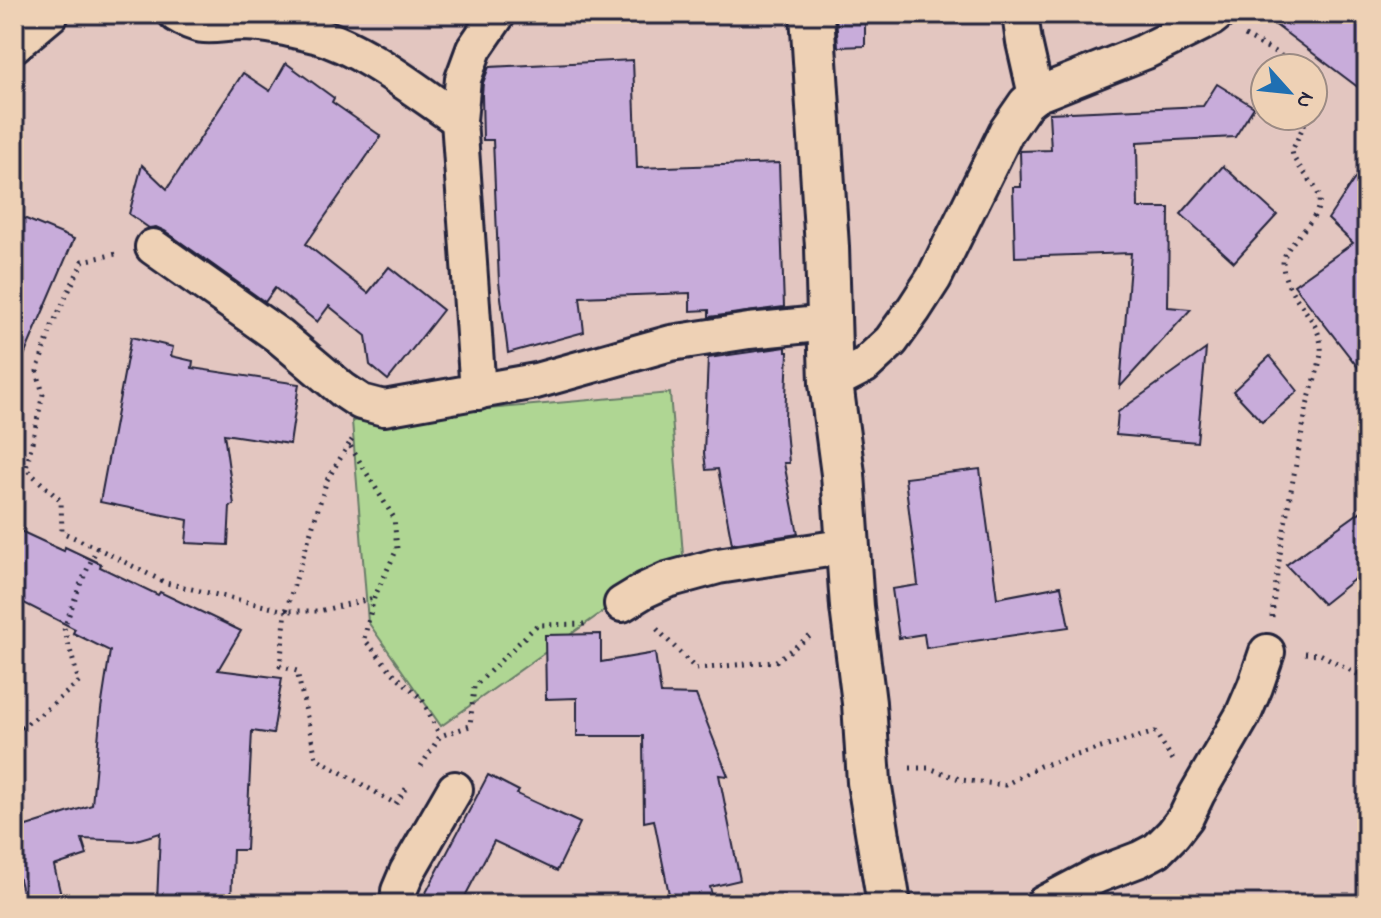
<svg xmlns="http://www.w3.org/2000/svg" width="1381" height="918" font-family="'Indie Flower',sans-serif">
<rect width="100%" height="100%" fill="#e3c6c0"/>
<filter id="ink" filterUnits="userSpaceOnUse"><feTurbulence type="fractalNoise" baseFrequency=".0125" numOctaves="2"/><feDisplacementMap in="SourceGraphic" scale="16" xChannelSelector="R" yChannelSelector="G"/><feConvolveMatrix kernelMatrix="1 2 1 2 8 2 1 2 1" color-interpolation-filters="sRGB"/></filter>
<g filter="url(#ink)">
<path fill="#afd693" stroke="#687c67" stroke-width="2" d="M670 393 683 555 441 726 368 622 352 421Z"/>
<g fill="#c8acda" stroke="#22223b" stroke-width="2">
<path d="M836 14H865V46L838 47Z"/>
<path d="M1261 14H1367V94Z"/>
<path d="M633 60 637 168 779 163 784 307 709 317V310L690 311V293L580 297 584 332 508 353 499 282 493 140H483L482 95 483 83 489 67Z"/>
<path d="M286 63 334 98 332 102 381 136 306 244 368 293 389 267 443 310 388 380 370 365 366 336 329 306 317 322 275 288 265 302 165 231 156 227 149 228 129 214 142 165 167 189 243 73 270 91Z"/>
<path d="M1217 84 1254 107 1235 137 1137 142 1138 208H1169L1168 307 1191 309 1120 387 1131 253 1015 257 1013 187H1021L1020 151 1051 150 1049 113 1203 106Z"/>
<path d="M1367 160V379L1294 285 1353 243 1328 219Z"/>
<path d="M1223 166 1277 215 1234 262 1181 214Z"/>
<path d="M14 214 74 239 14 379Z"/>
<path d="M131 337 173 347 171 356 193 361 192 368 299 384 290 444 224 434 234 505 230 506 228 545 186 543 188 520 100 502Z"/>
<path d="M786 347V352H788L785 418 789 463H784L798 534 732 544 718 469 706 470 704 453 708 358Z"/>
<path d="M1206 349 1197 442 1116 435 1118 412Z"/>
<path d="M1270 356 1298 391 1262 422 1233 391Z"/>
<path d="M980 469 997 598 1061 586 1069 627 926 648 924 634 899 638 892 589 918 585 905 478Z"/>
<path d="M1367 507V569L1323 604 1286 565Z"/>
<path d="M14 528 55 547 64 551 65 547 101 564 100 567 158 595 160 592 241 631 218 670 282 678 273 734 252 731 246 850H233L231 904 157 902 160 833 133 841 82 839 87 855 54 866 63 904H25L14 859V830L92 805 101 709 110 651 73 633 75 629 14 598Z"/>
<path d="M601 634V662L655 653 661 694 696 695 728 776 719 775 740 880 710 887 714 904H671L654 820 644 822 643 736H577V698L546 699 545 635Z"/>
<path d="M488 775 519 791 517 794 580 823 557 871 494 841 461 904H420Z"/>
</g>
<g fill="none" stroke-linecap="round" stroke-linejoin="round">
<g stroke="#22223b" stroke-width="40">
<g id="minor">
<path d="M176 14C203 31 212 24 241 23 266 23 291 29 315 35 365 49 416 91 459 120"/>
<path d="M1020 14 1024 42 1036 95"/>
<path d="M14 45 51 14"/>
<path d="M153 247 279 336 343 390 361 402 384 408 536 381 671 343 749 331 828 323"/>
<path d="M831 383 864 366 891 341 914 309 934 278 1006 132 1026 103 1036 95 1144 52 1212 18 1217 14"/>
<path d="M478 392 459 120 463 79 474 49 498 14"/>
<path d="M622 604 645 590 667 580 718 566 848 546"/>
<path d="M399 904V891L407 872 455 789"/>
<path d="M1043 904 1098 875 1140 859 1157 850 1173 834 1186 817 1197 794 1243 715 1255 687 1267 652"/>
</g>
</g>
<g stroke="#22223b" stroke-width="48">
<path id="tertiary" d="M812 14 827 247 831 383 843 474 852 607 864 703 869 782 889 904"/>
</g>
<g stroke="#22223b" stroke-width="5" stroke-dasharray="2 6" stroke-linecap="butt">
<path d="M1245 36 1279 54 1294 68"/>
<path d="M352 440 349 444 394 518 397 549 374 598 364 639 393 673 422 699 440 736"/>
<path d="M349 444 327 480 286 611H319L374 598"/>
<path d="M97 548 62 532 61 501 26 469 43 394 37 371 52 326 83 261 116 254"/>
<path d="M1272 617C1279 546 1294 476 1307 406 1311 389 1319 371 1321 353 1324 318 1284 298 1283 265 1282 240 1330 218 1317 191 1311 179 1299 169 1293 156L1292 151 1308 116"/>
<path d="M657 629 696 669 776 661 813 634"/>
<path d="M1305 653 1320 654 1367 679"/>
<path d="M14 732 40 715 79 682 64 628 80 585 97 548 166 583 286 611 280 666 297 671 316 758 396 804 409 784"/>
<path d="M421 766 440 736 470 726 474 687 537 625 584 624 588 622"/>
<path d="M910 768H929L962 780 1005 785 1040 766 1155 732 1173 760"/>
</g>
<use href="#minor" stroke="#eed1b5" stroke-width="34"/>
<use href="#tertiary" stroke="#eed1b5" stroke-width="42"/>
</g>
</g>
<rect width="1381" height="918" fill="none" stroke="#eed1b5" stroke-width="48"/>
<rect x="24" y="24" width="1333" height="870" fill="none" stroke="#22223b" stroke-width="3" filter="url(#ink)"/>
<g transform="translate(1289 92) rotate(117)"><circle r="38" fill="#eed1b5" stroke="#9c8b84" stroke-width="2"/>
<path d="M0-6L14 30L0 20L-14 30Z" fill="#1f6fb2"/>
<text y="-12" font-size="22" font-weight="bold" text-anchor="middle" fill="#22223b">N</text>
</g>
</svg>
